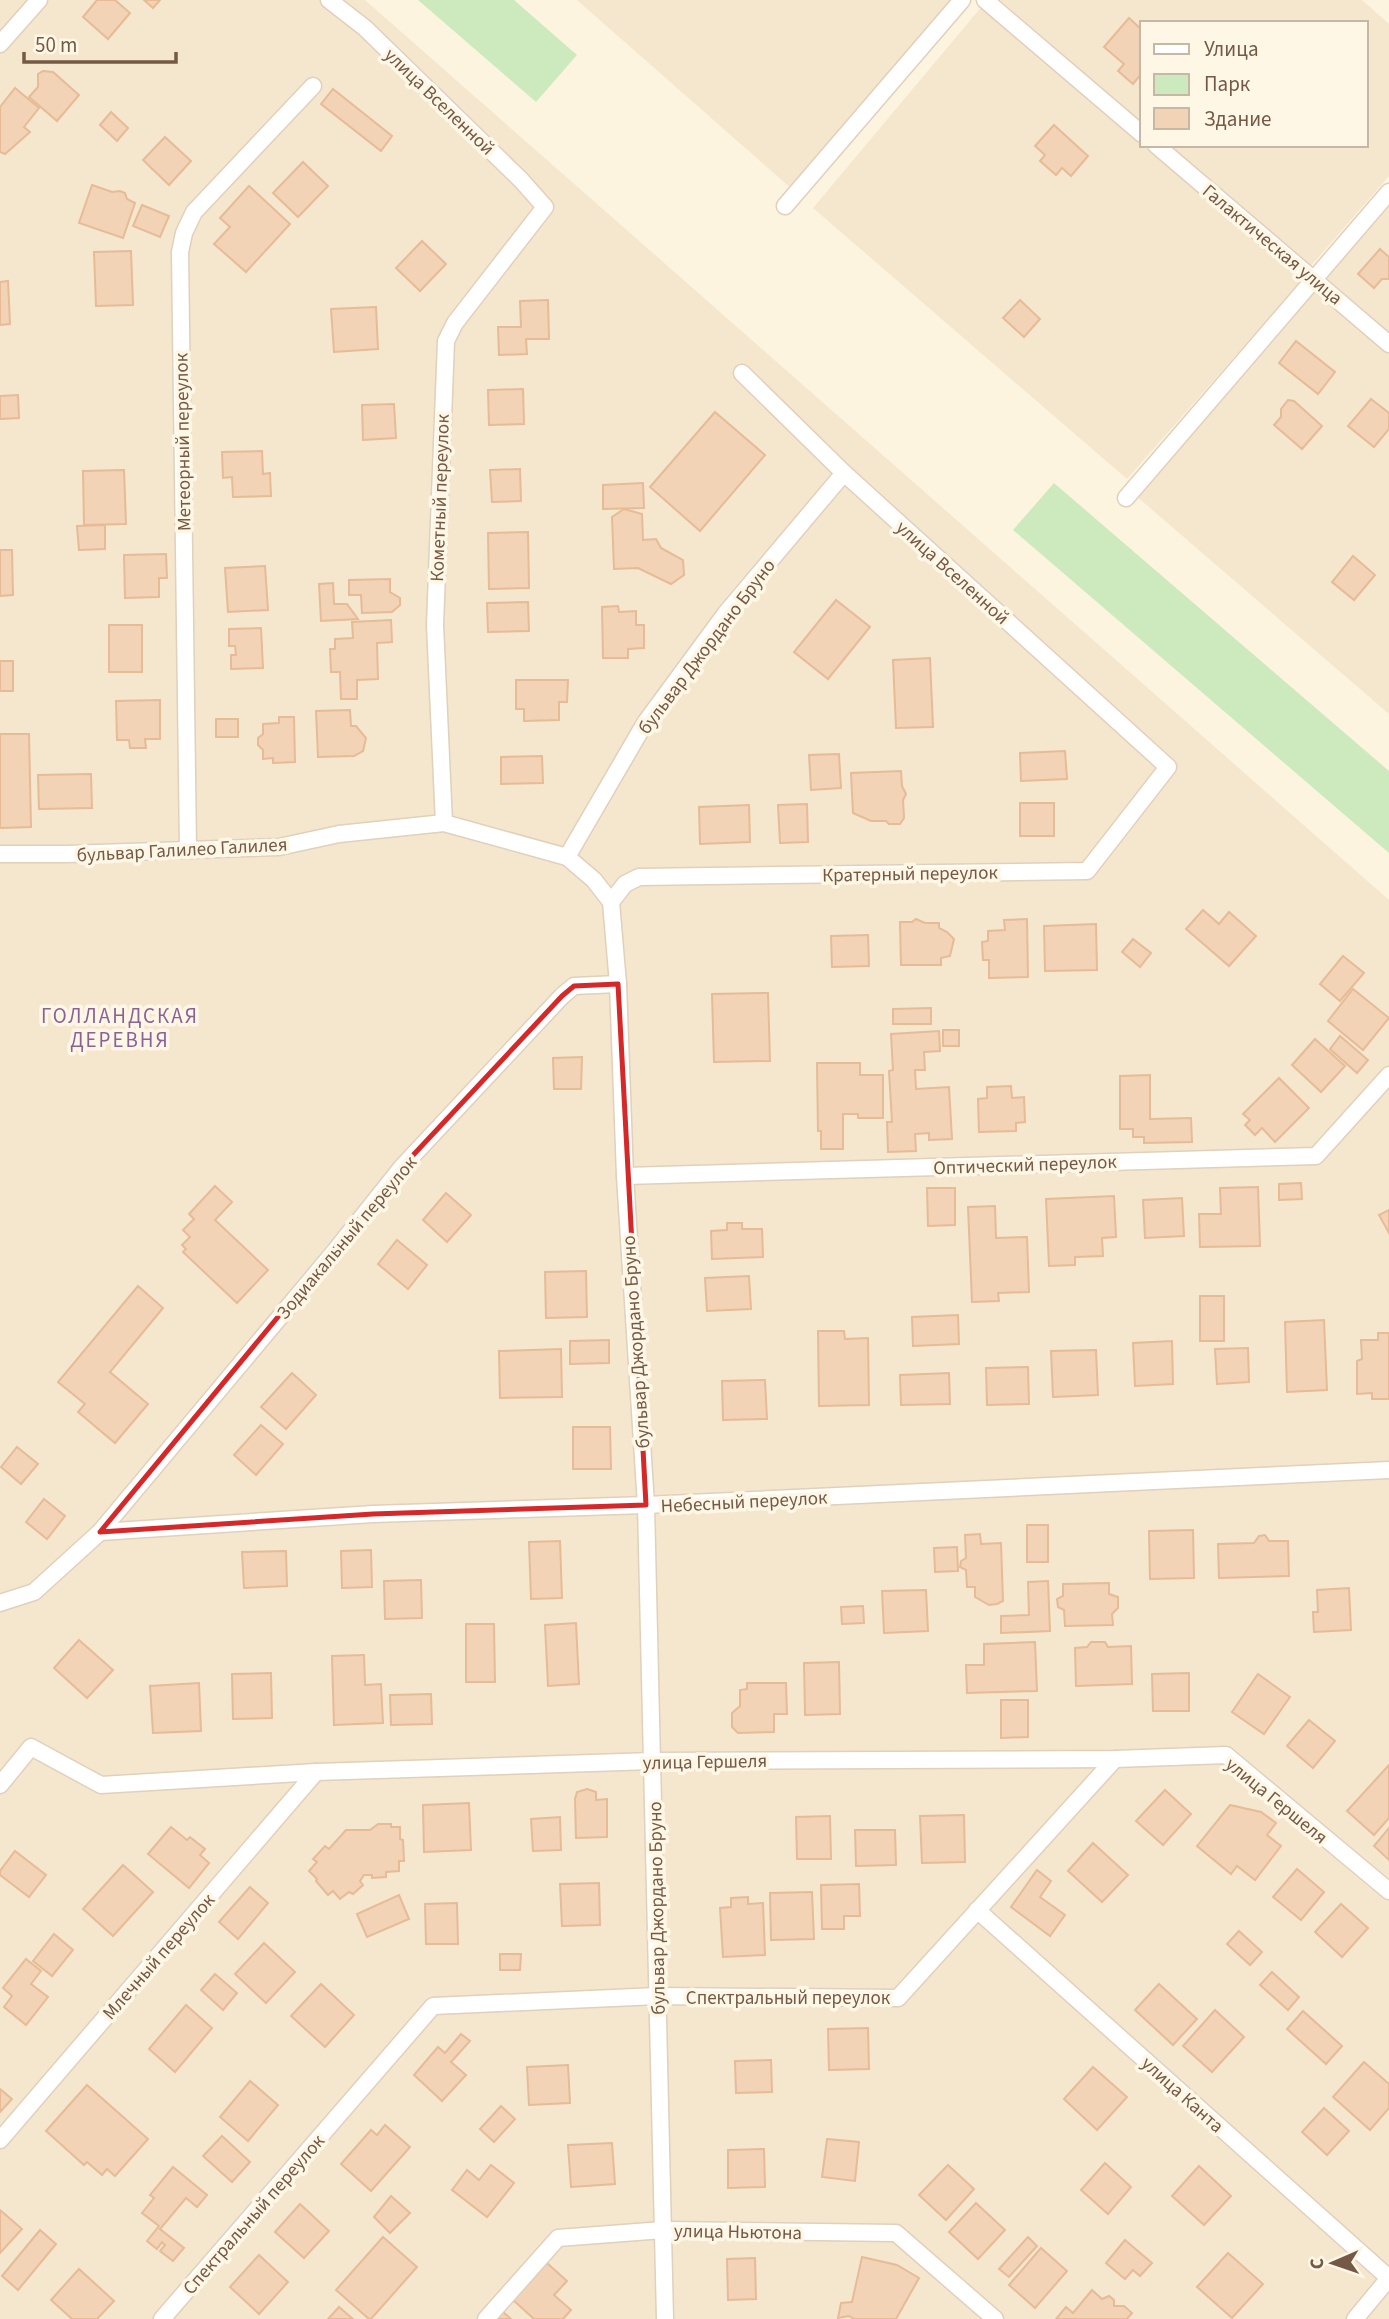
<svg xmlns="http://www.w3.org/2000/svg" width="1389" height="2319" font-family="'Source Sans 3',sans-serif">
<rect width="100%" height="100%" fill="#fdf4e0"/>
<g fill="#f5e6ce">
<path d="M0 0H365L1389 900V2319H0Z"/>
<path d="M577 0H957L792 189Z"/>
<path d="M1000 0H1362L1389 24V176L1310 267 1169 145H1366V23H1142V123Z"/>
<path d="M983 5 1142 143V145H1145L1302 280 1127 479 813 208Z"/>
<path d="M1389 206V333L1325 280Z"/>
<path d="M1315 287 1389 353V714L1135 495Z"/>
</g>
<g fill="#cdeabe">
<path d="M418 0H514L577 55 536 102Z"/>
<path d="M1054 483 1389 771V853L1013 530Z"/>
</g>
<g fill="#f3d3b6" stroke="#e6bb96" stroke-width="2">
<path d="M97 0H115L130 13 108 39 83 17Z"/>
<path d="M144 0H160L153 8Z"/>
<path d="M1129 18 1142 30V73L1133 84 1118 71 1124 64 1104 47Z"/>
<path d="M43 71 53 72 79 95 57 121 29 97 38 87V74Z"/>
<path d="M15 88 39 108 24 127 30 132 5 154 0 152V107Z"/>
<path d="M333 89 392 136 381 151 321 104Z"/>
<path d="M111 112 128 128 117 141 100 125Z"/>
<path d="M1054 125 1088 156 1071 176 1062 168 1056 175 1040 161 1045 155 1035 146Z"/>
<path d="M165 137 191 161 169 185 143 160Z"/>
<path d="M303 162 328 186 298 217 273 193Z"/>
<path d="M92 185 112 192 120 191 125 193 127 199 135 203 123 238 79 223Z"/>
<path d="M249 186 290 224 246 272 214 244 230 227 220 218Z"/>
<path d="M142 205 169 216 160 237 133 226Z"/>
<path d="M422 241 446 264 420 291 396 268Z"/>
<path d="M1380 249 1389 257V279H1382L1374 288 1358 274Z"/>
<path d="M131 251 133 305 96 306 94 252Z"/>
<path d="M8 281 10 324 0 325V282Z"/>
<path d="M548 300 549 339H526L527 354 499 355 498 327H521L520 301Z"/>
<path d="M1020 300 1040 319 1024 337 1003 318Z"/>
<path d="M376 307 378 349 334 352 331 309Z"/>
<path d="M1296 341 1335 372 1318 394 1279 363Z"/>
<path d="M523 389 524 424 489 425 488 390Z"/>
<path d="M18 395 19 418 0 419V396Z"/>
<path d="M1371 399 1389 413V429L1374 447 1348 426Z"/>
<path d="M1288 400 1294 401 1322 426 1302 449 1274 425 1281 417V409Z"/>
<path d="M394 404 396 438 363 440 362 405Z"/>
<path d="M715 412 765 455 700 531 650 487Z"/>
<path d="M262 451 263 474 270 473 271 496 233 497 232 477 223 478 222 452Z"/>
<path d="M520 469 521 501 492 502 490 470Z"/>
<path d="M124 470 126 524 84 525 83 471Z"/>
<path d="M643 483 644 508 603 509V485Z"/>
<path d="M624 509 642 514 643 540 656 539 661 548 683 560 684 575 671 584 638 568 614 569 612 517Z"/>
<path d="M105 525V549L79 550 77 526Z"/>
<path d="M528 532 529 588 489 589 488 533Z"/>
<path d="M0 550H12L13 595 0 596Z"/>
<path d="M166 554 167 578H159V597L125 598 124 555Z"/>
<path d="M1353 556 1375 575 1354 600 1332 582Z"/>
<path d="M265 566 268 610 228 612 225 568Z"/>
<path d="M390 579V592L400 598V605L392 612 362 613 361 595H349V580Z"/>
<path d="M333 583 334 604H347L358 619 321 621 319 584Z"/>
<path d="M836 600 870 627 828 679 794 652Z"/>
<path d="M528 602 529 631 488 632 487 603Z"/>
<path d="M618 606 619 612 636 611V625H644V648L628 649V658H603L602 607Z"/>
<path d="M391 620 392 642 377 643 378 679 357 680V699H341L340 672H331L330 649H335V639L353 638 352 622Z"/>
<rect x="109" y="625" width="33" height="47"/>
<path d="M261 628 263 668 231 669V655H236L235 646H229V629Z"/>
<path d="M930 658 933 727 896 728 893 660Z"/>
<rect x="0" y="661" width="13" height="30"/>
<path d="M516 680H568L567 702H559V720L524 721V709H516Z"/>
<path d="M160 700V739H145L146 748H130L129 740H117L116 701Z"/>
<path d="M350 710 351 726H356L366 738 363 751 354 756 318 757 316 711Z"/>
<path d="M279 717H294L295 762 273 763V758L263 759V750L258 745V738L263 734V724L279 723Z"/>
<rect x="216" y="719" width="22" height="18"/>
<path d="M0 734H29L31 827 0 828Z"/>
<path d="M1065 751 1067 779 1021 781 1020 753Z"/>
<path d="M839 754 841 788 811 790 809 755Z"/>
<path d="M542 756 543 783 501 784V757Z"/>
<path d="M901 771 902 786 906 794 903 800 904 818 900 824H889L886 821H871L853 813 851 773Z"/>
<path d="M91 774 92 808 39 809 38 775Z"/>
<rect x="1020" y="803" width="34" height="33"/>
<path d="M807 804 808 842 780 843 778 805Z"/>
<path d="M749 805 750 842 700 844 699 807Z"/>
<path d="M1203 910 1219 924 1229 912 1256 936 1229 966 1186 929Z"/>
<path d="M916 919 925 923H939V928L947 932 954 939 950 956 941 958V965H901L900 922H912Z"/>
<path d="M1027 919 1028 977 989 978V960H983L982 942 988 941V931L1005 930 1004 920Z"/>
<path d="M1096 924 1097 970 1045 971 1044 926Z"/>
<path d="M868 935 869 966 832 967 831 936Z"/>
<path d="M1133 939 1151 953 1140 967 1122 952Z"/>
<path d="M1343 956 1364 973 1340 1001 1320 984Z"/>
<path d="M1353 989 1389 1018 1363 1050 1328 1021Z"/>
<path d="M768 993 770 1061 714 1062 712 994Z"/>
<path d="M931 1008V1024H893V1009Z"/>
<rect x="943" y="1030" width="16" height="16"/>
<path d="M939 1031 940 1051 924 1052 925 1070H915L916 1089 949 1087 952 1139 929 1140V1133L915 1134 916 1151 888 1152 887 1122H892L889 1071 893 1070 891 1034Z"/>
<path d="M1340 1036 1368 1060 1357 1073 1330 1049Z"/>
<path d="M1315 1039 1345 1066 1321 1092 1292 1065Z"/>
<path d="M582 1057 581 1089H554L553 1058Z"/>
<path d="M817 1063H860V1075H883V1118H858V1114H843V1149H821V1131H818Z"/>
<path d="M1150 1075V1119L1191 1118 1192 1142 1144 1143V1137H1133V1129H1120V1076Z"/>
<path d="M1279 1078 1309 1108 1275 1142 1262 1128 1255 1135 1245 1125 1250 1120 1243 1114Z"/>
<path d="M1011 1086 1012 1098 1024 1097 1025 1122 1016 1123V1131L979 1132 978 1099 987 1098V1087Z"/>
<path d="M1301 1183 1302 1199 1279 1200V1184Z"/>
<path d="M215 1186 232 1202 215 1220 268 1270 237 1303 183 1252 186 1249 182 1245 190 1237 183 1230 194 1219 189 1214Z"/>
<path d="M1258 1187 1260 1246 1200 1247 1199 1214H1221L1220 1188Z"/>
<path d="M927 1188H955V1225L928 1226Z"/>
<path d="M446 1193 471 1215 447 1242 423 1220Z"/>
<path d="M1114 1196 1116 1237 1102 1238 1103 1256 1075 1257V1265L1049 1266 1046 1199Z"/>
<path d="M1182 1198 1184 1236 1145 1238 1143 1200Z"/>
<path d="M995 1206 996 1238 1027 1237 1029 1292 998 1293 999 1301 972 1302 968 1207Z"/>
<path d="M1389 1210V1233L1379 1215Z"/>
<path d="M727 1223H742V1229H762L763 1257 712 1259 711 1231 727 1230Z"/>
<path d="M397 1240 427 1265 408 1289 378 1264Z"/>
<path d="M586 1271 587 1317 546 1318 545 1272Z"/>
<path d="M749 1276 751 1309 707 1311 705 1278Z"/>
<path d="M138 1286 163 1308 110 1372 148 1404 115 1443 78 1412 85 1404 58 1382Z"/>
<rect x="1200" y="1296" width="24" height="45"/>
<path d="M958 1315 959 1344 913 1346 912 1317Z"/>
<path d="M1324 1320 1327 1390 1287 1392 1285 1322Z"/>
<path d="M818 1331H844L845 1339 868 1338 869 1405 819 1406Z"/>
<path d="M1378 1333H1389V1399H1372V1393L1357 1394V1361L1362 1359 1361 1340H1378Z"/>
<path d="M609 1340V1363L570 1364V1341Z"/>
<path d="M1172 1341 1173 1384 1135 1386 1133 1343Z"/>
<path d="M1248 1348 1249 1382 1217 1384 1215 1349Z"/>
<path d="M561 1349 562 1397 500 1398 499 1351Z"/>
<path d="M1096 1350 1098 1395 1053 1397 1051 1351Z"/>
<path d="M1028 1367 1029 1404 987 1405 986 1368Z"/>
<path d="M292 1373 316 1395 286 1429 261 1407Z"/>
<path d="M949 1373 950 1404 901 1405 900 1375Z"/>
<path d="M765 1380 767 1419 723 1420 722 1381Z"/>
<path d="M261 1425 283 1444 256 1475 234 1455Z"/>
<path d="M573 1427H610L611 1469H573Z"/>
<path d="M17 1447 38 1464 21 1484 1 1467Z"/>
<path d="M44 1499 65 1516 47 1539 26 1522Z"/>
<rect x="1027" y="1525" width="21" height="37"/>
<path d="M1193 1530 1194 1578 1150 1579 1149 1531Z"/>
<path d="M980 1534 981 1544 1001 1543 1003 1601 997 1604 989 1605 975 1597V1587H967L966 1570 960 1567 961 1561 966 1558 965 1535Z"/>
<path d="M1265 1535 1269 1541H1288L1289 1576 1219 1578 1218 1544 1254 1543 1259 1536Z"/>
<path d="M560 1541 562 1598 531 1599 529 1542Z"/>
<path d="M957 1547 958 1571 935 1572 934 1548Z"/>
<path d="M371 1550 372 1587 342 1588 341 1551Z"/>
<path d="M286 1551 287 1586 244 1588 242 1552Z"/>
<path d="M421 1580 422 1618 385 1619 384 1581Z"/>
<path d="M1048 1581 1050 1631 1001 1633V1616L1029 1615 1028 1582Z"/>
<path d="M1109 1583V1594L1118 1597V1608L1112 1614 1113 1625 1065 1626 1064 1610 1058 1607 1057 1599 1063 1596V1584Z"/>
<path d="M1349 1588 1351 1630 1314 1632 1313 1612H1318L1317 1590Z"/>
<path d="M926 1590 928 1631 884 1633 882 1591Z"/>
<path d="M863 1606 864 1623 842 1624 841 1607Z"/>
<path d="M576 1623 579 1684 548 1686 545 1625Z"/>
<path d="M466 1624H494L495 1682H466Z"/>
<path d="M79 1640 113 1670 87 1698 54 1668Z"/>
<path d="M1035 1642 1037 1691 967 1693 966 1665H984V1644Z"/>
<path d="M1091 1642H1105L1108 1647 1131 1646 1132 1684 1076 1686 1075 1648 1087 1647Z"/>
<path d="M364 1655 365 1685 381 1684 383 1723 334 1725 332 1656Z"/>
<path d="M839 1662 840 1714 805 1715 804 1663Z"/>
<path d="M271 1673 272 1718 233 1719 232 1674Z"/>
<path d="M1189 1673V1711H1153L1152 1674Z"/>
<path d="M1258 1674 1290 1697 1264 1734 1232 1712Z"/>
<path d="M199 1683 201 1731 153 1733 150 1686Z"/>
<path d="M747 1683H786L787 1714H774V1732L738 1733 732 1727V1713L740 1706V1690L747 1689Z"/>
<path d="M431 1694 432 1724 391 1725 390 1695Z"/>
<path d="M1001 1700H1028V1737L1001 1738Z"/>
<path d="M1309 1720 1335 1741 1313 1768 1287 1746Z"/>
<path d="M1389 1765V1818L1374 1835 1347 1811Z"/>
<path d="M587 1789 596 1792V1800L607 1799V1837L576 1838 575 1799 577 1792Z"/>
<path d="M1165 1790 1191 1814 1163 1845 1136 1821Z"/>
<path d="M469 1803 471 1850 424 1852 423 1805Z"/>
<path d="M1230 1805 1261 1812 1276 1823 1267 1835 1281 1846 1255 1880 1237 1866 1231 1874 1197 1846Z"/>
<path d="M964 1815 965 1862 922 1863 920 1816Z"/>
<path d="M830 1816 831 1859H797L796 1817Z"/>
<path d="M560 1817 561 1850 533 1851 531 1819Z"/>
<path d="M378 1824H391V1827H400V1839L403 1840 404 1861H399V1871L386 1872V1877L372 1878V1875H364L360 1881 363 1885 353 1894 349 1892 340 1899 333 1891 328 1895 316 1881 317 1879 309 1871 317 1862 313 1859 325 1846 329 1849 346 1830H370Z"/>
<path d="M171 1827 187 1840 190 1837 205 1849 200 1855 209 1863 189 1888 148 1854Z"/>
<path d="M1389 1828V1860L1374 1846Z"/>
<path d="M855 1830H895L896 1865 856 1866Z"/>
<path d="M1093 1843 1128 1875 1102 1902 1068 1871Z"/>
<path d="M15 1851 46 1875 29 1897 0 1875V1871Z"/>
<path d="M123 1865 153 1892 113 1936 83 1909Z"/>
<path d="M1297 1869 1324 1892 1301 1920 1273 1897Z"/>
<path d="M1037 1870 1051 1881 1040 1897 1065 1915 1050 1936 1011 1907Z"/>
<path d="M599 1883 600 1925 562 1926 560 1884Z"/>
<path d="M859 1884 860 1916H844V1929H822L821 1885Z"/>
<path d="M250 1887 268 1903 238 1939 219 1922Z"/>
<path d="M812 1892 814 1939 771 1940 770 1893Z"/>
<path d="M399 1895 409 1919 367 1937 357 1914Z"/>
<path d="M748 1897V1904L763 1903 765 1955 723 1957 720 1908 731 1907V1898Z"/>
<path d="M457 1903 458 1944H426L425 1904Z"/>
<path d="M1341 1904 1368 1928 1342 1957 1315 1932Z"/>
<path d="M1239 1931 1262 1952 1250 1965 1227 1944Z"/>
<path d="M54 1934 73 1950 52 1976 33 1961Z"/>
<path d="M264 1943 295 1972 266 2003 235 1974Z"/>
<path d="M500 1954H521L520 1970H500Z"/>
<path d="M26 1959 41 1971 31 1984 48 1997 26 2025 4 2007 12 1996 3 1988Z"/>
<path d="M1272 1972 1299 1997 1288 2010 1260 1985Z"/>
<path d="M215 1974 237 1993 223 2010 201 1990Z"/>
<path d="M321 1984 354 2015 325 2047 291 2016Z"/>
<path d="M1159 1984 1197 2019 1173 2045 1135 2010Z"/>
<path d="M186 2005 212 2028 175 2072 149 2049Z"/>
<path d="M1215 2010 1244 2037 1212 2072 1183 2046Z"/>
<path d="M1303 2011 1342 2046 1326 2064 1287 2029Z"/>
<path d="M868 2028 869 2069 829 2070 828 2029Z"/>
<path d="M461 2034 470 2041 451 2062 466 2075 442 2101 414 2075 438 2047 445 2053Z"/>
<path d="M771 2060 772 2092 736 2093 735 2061Z"/>
<path d="M1364 2062 1389 2084V2108L1370 2130 1333 2097Z"/>
<path d="M568 2065 570 2103 529 2105 527 2067Z"/>
<path d="M1093 2067 1127 2097 1097 2130 1064 2099Z"/>
<path d="M250 2081 278 2105 248 2141 220 2117Z"/>
<path d="M87 2085 148 2139 115 2176 107 2169 102 2175 87 2162 84 2165 46 2131Z"/>
<path d="M0 2089 12 2099 0 2112Z"/>
<path d="M501 2106 515 2119 494 2142 480 2129Z"/>
<path d="M1324 2108 1349 2131 1327 2155 1302 2132Z"/>
<path d="M385 2125 410 2147 371 2191 341 2164 371 2130 377 2135Z"/>
<path d="M222 2136 250 2162 232 2182 203 2156Z"/>
<path d="M827 2139 859 2142 855 2181 822 2177Z"/>
<path d="M612 2143 615 2184 571 2187 568 2145Z"/>
<path d="M764 2149 765 2187 728 2188V2150Z"/>
<path d="M1105 2163 1131 2187 1108 2214 1081 2190Z"/>
<path d="M491 2165 514 2183 487 2217 452 2190 467 2170 479 2180Z"/>
<path d="M948 2165 974 2189 946 2220 919 2195Z"/>
<path d="M1199 2166 1231 2196 1204 2225 1172 2196Z"/>
<path d="M173 2167 207 2195 197 2207 186 2198 160 2229 184 2248 173 2261 160 2251 165 2245 162 2242 157 2249 147 2241 159 2226 142 2213 154 2198 150 2195Z"/>
<path d="M391 2196 410 2213 390 2233 374 2217Z"/>
<path d="M976 2203 1005 2230 978 2259 949 2232Z"/>
<path d="M300 2204 329 2231 304 2258 275 2232Z"/>
<path d="M0 2210 22 2229 0 2253Z"/>
<path d="M40 2230 56 2244 18 2290 2 2276Z"/>
<path d="M383 2237 417 2267 371 2319H369L336 2290Z"/>
<path d="M1028 2237 1037 2246 1009 2277 999 2269Z"/>
<path d="M1125 2240 1152 2263 1140 2276 1133 2270 1125 2279 1106 2263Z"/>
<path d="M1041 2248 1067 2271 1035 2308 1009 2285Z"/>
<path d="M1228 2253 1263 2284 1232 2318 1197 2287Z"/>
<path d="M259 2255 288 2282 259 2314 230 2287Z"/>
<path d="M862 2257 897 2265 919 2278 896 2319H854L849 2316 838 2318 841 2303 852 2302Z"/>
<path d="M755 2258 756 2299 728 2300 727 2259Z"/>
<path d="M547 2263 567 2281 554 2295 571 2310 563 2319H534L513 2300Z"/>
<path d="M79 2269 114 2301 97 2319H72L51 2300Z"/>
<path d="M1092 2290 1102 2299 1109 2296 1114 2300V2306H1124L1132 2313 1127 2319H1056L1066 2307 1073 2313Z"/>
<path d="M339 2307 353 2319H328Z"/>
<path d="M502 2311 511 2319H496Z"/>
</g>
<g fill="none" stroke-linecap="round" stroke-linejoin="round">
<g stroke="#e1d0bb" stroke-width="19">
<g id="street">
<path d="M329 0 365 28 521 180 545 207 455 323 446 341 435 625 444 823"/>
<path d="M985 0 1142 134"/>
<path d="M0 44 39 0"/>
<path d="M1156 145 1389 344"/>
<path d="M785 206 962 0"/>
<path d="M1126 498 1389 192"/>
<path d="M188 849 180 252 184 233 194 212 313 86"/>
<path d="M0 854H67L279 847 339 834 444 823 567 857 594 880 611 902 618 984 625 1176 646 1505 665 2319"/>
<path d="M567 857 645 723 726 613 844 473"/>
<path d="M611 902 625 884 639 877 1087 871 1168 767 844 473 742 373"/>
<path d="M625 1176 1316 1156 1389 1075"/>
<path d="M100 1532 373 1514 646 1505 1389 1470"/>
<path d="M0 1603 34 1592 100 1532 335 1251 402 1167 562 996 574 986 618 984"/>
<path d="M0 1785 31 1747 101 1785 316 1772 653 1761 1115 1759 1226 1755 1389 1891"/>
<path d="M977 1910 1389 2278"/>
<path d="M0 2140 316 1772"/>
<path d="M162 2319 433 2006 657 1996 898 1998 1115 1759"/>
<path d="M486 2319 558 2238 663 2230 896 2233 995 2319"/>
<path d="M1355 2319 1389 2278"/>
</g>
</g>
<use href="#street" stroke="#fff" stroke-width="16"/>
</g>
<path fill="none" stroke="#d62828" stroke-width="5" stroke-linejoin="round" d="M618 984 646 1505 373 1514 100 1532 402 1167 562 996 574 986Z"/>
<g text-anchor="middle" stroke-width="7" stroke-linejoin="round" paint-order="stroke">
<g font-size="19" fill="#745a46" stroke="#fff7e6">
<text transform="translate(440 101) rotate(44)" y="7">улица Вселенной</text>
<text transform="translate(1273 244) rotate(40)" y="7">Галактическая улица</text>
<text transform="translate(182 442) rotate(-91)" y="7">Метеорный переулок</text>
<text transform="translate(439 498) rotate(-88)" y="7">Кометный переулок</text>
<text transform="translate(953 572) rotate(42)" y="7">улица Вселенной</text>
<text transform="translate(706 646) rotate(-53)" y="7">бульвар Джордано Бруно</text>
<text transform="translate(182 849) rotate(-3)" y="7">бульвар Галилео Галилея</text>
<text transform="translate(910 873) rotate(-1)" y="7">Кратерный переулок</text>
<text transform="translate(1025 1164) rotate(-2)" y="7">Оптический переулок</text>
<text transform="translate(346 1237) rotate(-50)" y="7">Зодиакальный переулок</text>
<text transform="translate(635 1342) rotate(-94)" y="7">бульвар Джордано Бруно</text>
<text transform="translate(744 1501) rotate(-3)" y="7">Небесный переулок</text>
<text transform="translate(705 1761) rotate(-1)" y="7">улица Гершеля</text>
<text transform="translate(1277 1800) rotate(39)" y="7">улица Гершеля</text>
<text transform="translate(656 1908) rotate(-91)" y="7">бульвар Джордано Бруно</text>
<text transform="translate(158 1956) rotate(-49)" y="7">Млечный переулок</text>
<text x="788" y="2004">Спектральный переулок</text>
<text transform="translate(1183 2094) rotate(42)" y="7">улица Канта</text>
<text transform="translate(253 2214) rotate(-49)" y="7">Спектральный переулок</text>
<text transform="translate(738 2231) rotate(1)" y="7">улица Ньютона</text>
</g>
<g font-size="21" letter-spacing="2" fill="#8a6298" stroke="#fff7e6">
<text x="120" y="1023">ГОЛЛАНДСКАЯ<tspan x="120" dy="24">ДЕРЕВНЯ</tspan></text>
</g>
</g>
<rect x="1140" y="21" width="228" height="126" fill="#fff7e6" stroke="#c7b8a6" stroke-width="2"/>
<rect x="1154" y="44" width="35" height="10" fill="#ffffff" stroke="#c7b8a6" stroke-width="2"/>
<text x="1204" y="56" font-size="21" fill="#745a46">Улица</text>
<rect x="1154" y="74" width="35" height="21" fill="#cdeabe" stroke="#c7b8a6" stroke-width="2"/>
<text x="1204" y="91" font-size="21" fill="#745a46">Парк</text>
<rect x="1154" y="108" width="35" height="21" fill="#f3d3b6" stroke="#c7b8a6" stroke-width="2"/>
<text x="1204" y="126" font-size="21" fill="#745a46">Здание</text>
<g transform="translate(1333 2263) rotate(268)" stroke="#fff7e6" stroke-width="5" paint-order="stroke">
<path d="M0-5L12 26L0 18L-12 26Z" fill="#745a46"/>
<text y="-10" font-size="19" font-weight="bold" text-anchor="middle" fill="#745a46">С</text>
</g>
<path d="M24 52v10h152v-10" fill="none" stroke="#745a46" stroke-width="3.5"/>
<text x="35" y="52" font-size="21" fill="#745a46" stroke="#fff7e6" stroke-width="5" paint-order="stroke">50 m</text>
</svg>
